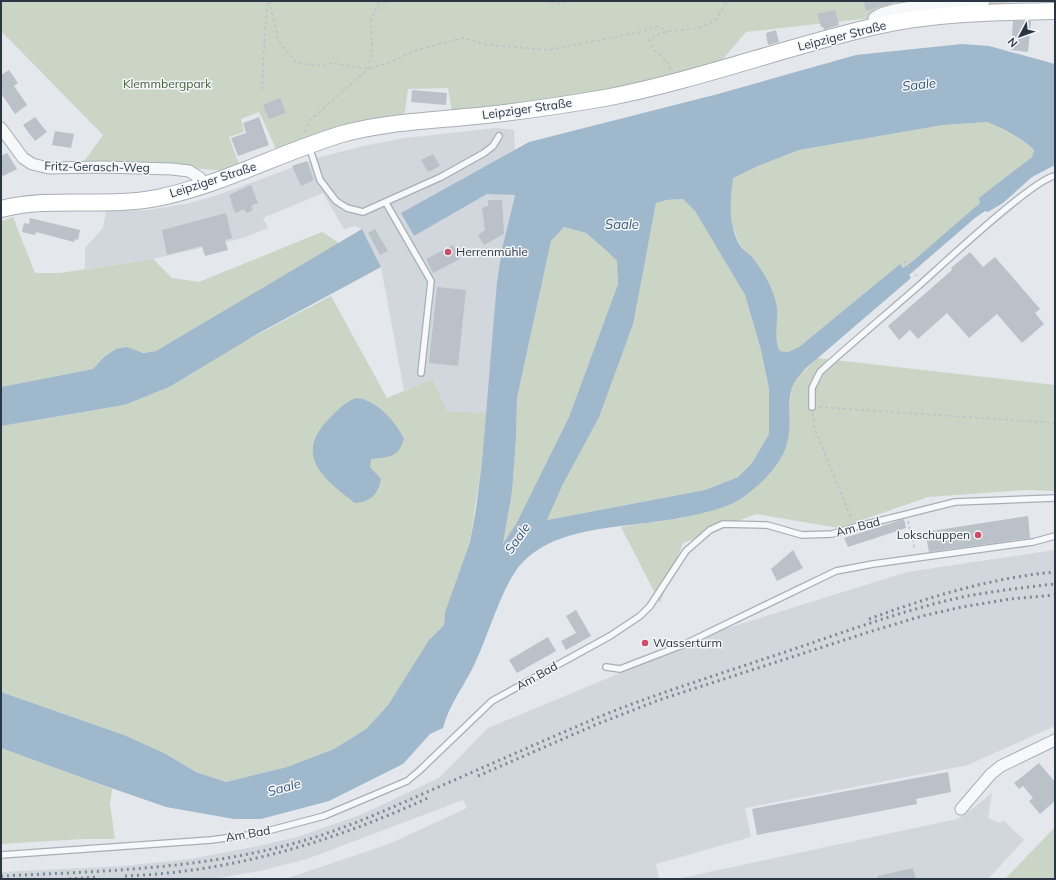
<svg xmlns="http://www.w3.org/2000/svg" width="1056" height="880" font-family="Mulish,sans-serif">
<rect width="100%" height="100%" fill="#e4e7ec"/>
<g fill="#d2d7dd">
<path d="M496 128 514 130 515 150 402 213 414 236 487 194H515L502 249 486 413 447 411 433 379 404 391 381 267 362 229 355 226 344 229 323 193 263 218 268 228 243 238 153 259 85 269V248L103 228 106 211 147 210 186 204 215 196 321 157 363 146 405 138Z"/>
<path d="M1055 550V726L968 765 745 808 751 837 656 864 659 879H285L389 844 467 808 463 800 307 859 264 870 213 879H1V872L123 866 190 859 258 846 297 837 360 815 439 778 488 728 728 628 907 572Z"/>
<path d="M992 793 988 818 1000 823 1003 820 1024 840 988 879H677L957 819 967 813Z"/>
</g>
<g fill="#cad5c5">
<path d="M1 1H1021L746 32 717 66 594 94 452 112 448 88 408 89 404 118 336 129 276 149 259 112 241 119 244 132 229 137 240 167 228 171 138 164 83 163 103 135 1 31Z"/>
<path d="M987 122C1005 130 1020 137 1034 150L1032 157 970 213 913 261 903 268 900 264 799 347 788 352 780 351 776 341V304L752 257 740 245 732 225 729 209 732 178 758 166 799 150 943 125Z"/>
<path d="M683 199 695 211 745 295 761 350 769 389V434L752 463 738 477 705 490 547 520 563 484 645 260 656 203 667 200Z"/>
<path d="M13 217 35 273H60L153 259 172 278 199 282 322 232 339 243 156 351 104 357 93 369 1 387V221Z"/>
<path d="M564 227 586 233 608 252 617 261 618 284 569 417 516 524 503 546 512 492 516 439 517 398 551 241Z"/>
<path d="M331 296 387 398 433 379 447 411 486 413 482 461 470 542 445 612 444 625 429 640 388 705 366 729 334 749 287 767 226 782 196 772 164 753 124 735 1 692V426L124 405Z"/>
<path d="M817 358 1055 385V491L1026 490 928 497 839 528 756 514 683 543 660 603 621 527 681 518 709 511 743 498 755 488 787 443 791 391 794 382Z"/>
<path d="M1 748 112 789 110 804 115 839H83L1 844Z"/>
<path d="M1055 827V879H1005Z"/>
</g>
<g fill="#a0b8cb" fill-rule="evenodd">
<path d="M962 44 989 46 1055 64V165L1032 177 1003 203 988 212 985 211 975 218 909 275 911 278 805 369C802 373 797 378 794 383 785 400 793 424 787 443 782 464 762 483 745 496 726 511 677 519 653 522 606 529 545 529 515 572 499 596 488 636 475 663 465 685 449 704 443 728L430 734 403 764 329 801 261 819H234L166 807 91 781 1 748V692L124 735 164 753 196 772 226 782 287 767 334 749 366 729 388 705 429 640 444 625 445 612 470 542 476 509 482 461 497 282 502 249 515 195 487 194 414 236 401 213 529 142 718 94 856 55ZM987 122C1004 129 1020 137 1034 150L1032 157 979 198 980 203 913 261 903 268 900 264 799 347 788 352 780 351C772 337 780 319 776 303 772 286 763 271 752 257 748 253 742 249 739 244 728 223 730 202 733 178L758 166 799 150 943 125ZM683 199 695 211 745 295 761 350 769 389V434L752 463 738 477 705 490 547 520 563 484 599 417 633 324 656 203 667 200ZM564 227 586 233 608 252 617 261 618 284 569 417 516 524 503 544 512 492 516 439 517 398 551 241Z"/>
<path d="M362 229 381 267 259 333 169 387 124 405 1 426V387L93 369 104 357 116 349 127 347 143 353 156 351Z"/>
<path d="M356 398C376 399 396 422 404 439 398 458 389 457 371 459L370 467 381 479C378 494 371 502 355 503 327 481 293 457 327 421 336 411 344 403 356 398Z"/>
</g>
<g fill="#bbc1c9">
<path d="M864 1H893V3L866 11Z"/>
<path d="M835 10 839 25 824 30 823 27H821L817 14Z"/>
<path d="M1013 21H1031L1028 52 1011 50Z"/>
<path d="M776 30 779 42 768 45 766 33Z"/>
<path d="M9 70 18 83 14 86 27 105 15 114 1 93V75Z"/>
<path d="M412 90 447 93 446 105 411 102Z"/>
<path d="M280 98 286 113 269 119 263 105Z"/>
<path d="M35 117 47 132 35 141 23 125Z"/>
<path d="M259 117 269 145 238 156 231 138 246 133 243 123Z"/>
<path d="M55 131 74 134 71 148 52 145Z"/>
<path d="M7 153 17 169 3 176 1 172V156Z"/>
<path d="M433 154 440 166 428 172 421 160Z"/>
<path d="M307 161 314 180 301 186 292 166Z"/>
<path d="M251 185 258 203 251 206 253 210 246 213 244 209 235 213 229 195Z"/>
<path d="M488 200H502L504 234 484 245 478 235 485 230 482 208 488 206Z"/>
<path d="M226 213 232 238 225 240 228 250 205 256 202 246 167 255 162 230Z"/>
<path d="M30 218 80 230 78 240 75 239 74 242 36 232 35 235 22 232 24 223 29 224Z"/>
<path d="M375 229 388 251 380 255 368 233Z"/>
<path d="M453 245 460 259 433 273 426 259Z"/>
<path d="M970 252 983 267 995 257 1040 309 1035 313 1044 324 1022 343 997 314 969 338 947 313 918 339 910 330 899 340 888 326 952 270 951 268Z"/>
<path d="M437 287 466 290 458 366 429 363Z"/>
<path d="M1028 516 1030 538 929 552 925 532Z"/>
<path d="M904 519 906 528 848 547 844 538Z"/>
<path d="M793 550 803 568 777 581 771 569Z"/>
<path d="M576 610 591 636 566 650 561 641 576 633 566 616Z"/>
<path d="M548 637 556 651 517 673 509 660Z"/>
<path d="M1039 763 1055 782V801L1040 814 1029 801 1033 798 1023 786 1019 789 1014 783Z"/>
<path d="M948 772 951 792 916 799 917 804 757 835 752 809Z"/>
<path d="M913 868 916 879H878V876Z"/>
</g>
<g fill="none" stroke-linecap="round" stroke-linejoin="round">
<g stroke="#a9aeb6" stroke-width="8">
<g id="lane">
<path d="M309 146 320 180 336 201 347 208 363 212 441 177 484 153 493 146 499 136"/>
<path d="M386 203 431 281 421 373"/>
<path d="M812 407V388L820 372C854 341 889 312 923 282 944 263 1035 178 1055 176"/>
<path d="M606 667 620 669 685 644 836 571 873 564 1033 542 1055 536"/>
<path d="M1 855 211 840 256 834 324 816 407 781 419 771 492 701 610 636 640 616 650 606 686 551 710 530 723 524 767 525 802 535 832 534 855 527 955 502 1055 498"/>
</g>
</g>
<g stroke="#a9aeb6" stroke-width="13">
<g id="street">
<path d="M874 27V18C888 5 962 3 984 1"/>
<path d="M1 128 23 158 32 164 49 168 102 167 172 169 189 171 200 178 204 185"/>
<path d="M961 809 991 774 1001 766 1055 740"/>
</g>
</g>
<g stroke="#a9aeb6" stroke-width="18">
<path id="secondary" d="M1 209C52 196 106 208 157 198 221 185 279 153 342 134 381 123 424 121 465 117 512 113 558 106 605 98 695 81 782 48 872 27 932 13 994 12 1055 11"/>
</g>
<g stroke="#bec2c7" stroke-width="1.5" stroke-dasharray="3 3" stroke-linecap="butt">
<path d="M269 1 279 42 296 62 310 65 324 66 332 63 368 69 388 63 417 50 462 38 489 45 549 50 640 32 658 26 667 32"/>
<path d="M545 1 560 4 569 1"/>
<path d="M670 70V65L653 49 649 40C667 24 696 36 716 19 720 15 723 6 727 1"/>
<path d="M262 90 265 27 268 1"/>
<path d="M305 132 309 121 368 69 372 50 371 20 378 4 390 1"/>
<path d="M904 261 917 276"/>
<path d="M819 407 1055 423"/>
<path d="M813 413 814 427 852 520"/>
<path d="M908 521 915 550"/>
</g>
<use href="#lane" stroke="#f7f8fa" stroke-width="5.5"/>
<use href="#street" stroke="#f7f8fa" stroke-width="11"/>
<use href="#secondary" stroke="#fff" stroke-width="16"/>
<g stroke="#7d8895" stroke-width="3" stroke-dasharray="2 4" stroke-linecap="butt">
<path d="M869 619C929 597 990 578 1055 572"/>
<path d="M478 776 595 725 659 700 869 632 922 616 962 607 1010 599 1055 595"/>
<path d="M1 876C108 871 216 869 319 836 355 824 391 808 427 792 482 768 538 743 594 719 649 696 705 679 761 660 829 638 897 611 967 596 996 591 1026 587 1055 584"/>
<path d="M125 876C232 872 333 842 430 797"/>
<path d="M69 879 97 877"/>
</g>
</g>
<g fill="#cd4c69" stroke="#f4f6f9" stroke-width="1.5">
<circle cx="448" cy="252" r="4"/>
<circle cx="978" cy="535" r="4"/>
<circle cx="645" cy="643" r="4"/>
</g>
<g text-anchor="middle" stroke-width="3" stroke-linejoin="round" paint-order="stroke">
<g font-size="12" fill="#2b3644" stroke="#f4f6f9">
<text transform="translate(842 36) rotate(-14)" y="4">Leipziger Straße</text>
<text transform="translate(527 109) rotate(-8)" y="4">Leipziger Straße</text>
<text transform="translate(97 167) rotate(1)" y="4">Fritz-Gerasch-Weg</text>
<text transform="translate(213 180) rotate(-18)" y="4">Leipziger Straße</text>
<text transform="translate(858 527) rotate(-15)" y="4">Am Bad</text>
<text transform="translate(537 676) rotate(-29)" y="4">Am Bad</text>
<text transform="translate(248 834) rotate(-10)" y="4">Am Bad</text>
</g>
<g font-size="12" fill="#435f39" stroke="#f4f6f9">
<text x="167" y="88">Klemmbergpark</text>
</g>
<g font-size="12" fill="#2b3644" stroke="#f4f6f9" text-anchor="start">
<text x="456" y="256">Herrenmühle</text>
<text x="970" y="539" text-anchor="end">Lokschuppen</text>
<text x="653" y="647">Wasserturm</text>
</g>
<g font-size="13" font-style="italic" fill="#365878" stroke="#f4f6f9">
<text transform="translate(919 84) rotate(-6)" y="5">Saale</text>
<text x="622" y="229">Saale</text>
<text transform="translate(517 538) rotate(-55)" y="5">Saale</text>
<text transform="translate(284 787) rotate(-15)" y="5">Saale</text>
</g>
</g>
<rect width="1056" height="880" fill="none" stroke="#2b3644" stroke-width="4"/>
<g transform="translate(1020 36) rotate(229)" stroke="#f4f6f9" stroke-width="3" paint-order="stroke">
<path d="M0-3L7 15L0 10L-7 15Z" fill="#2b3644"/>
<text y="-6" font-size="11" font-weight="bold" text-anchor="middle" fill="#2b3644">N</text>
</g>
</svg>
